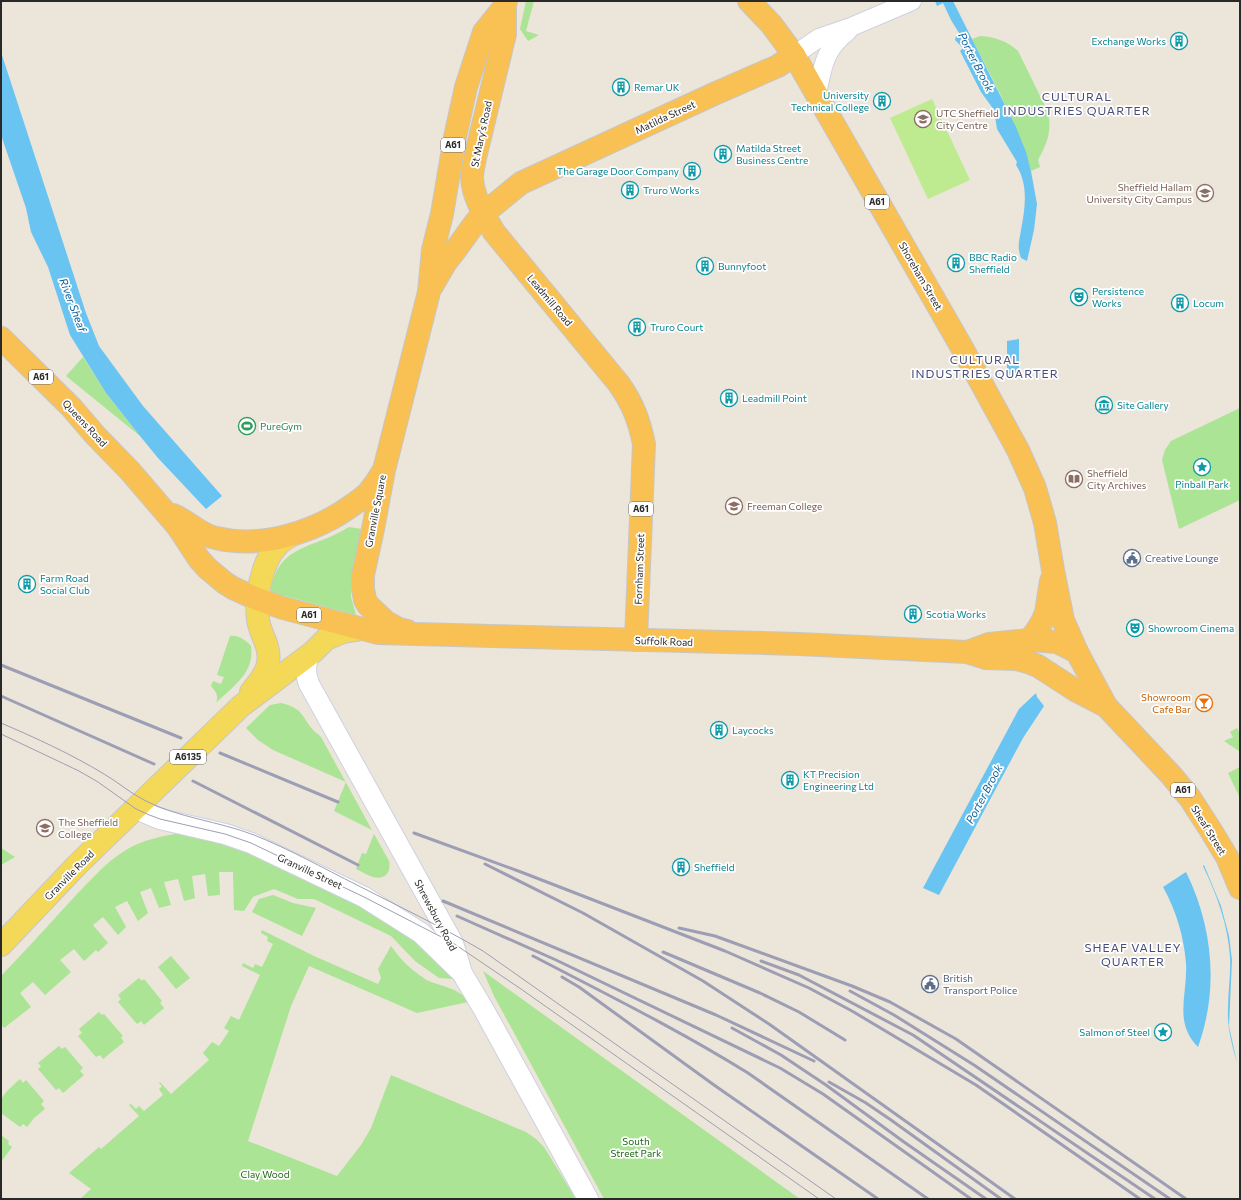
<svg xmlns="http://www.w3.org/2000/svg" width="1241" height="1200" font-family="Commissioner,sans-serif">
<rect width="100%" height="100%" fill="#ebe5da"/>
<g fill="#aae494">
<path d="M526 1H534L526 31 539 35 528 41 520 29Z"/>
<path d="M980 36C995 37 1007 41 1018 51L1048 112C1052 132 1047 143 1038 160L1040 167 1031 171C1018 125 994 82 972 39Z"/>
<path d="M83 357 106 393 140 436 66 376Z"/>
<path d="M1240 408V500L1179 529 1162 460 1165 450 1171 441Z"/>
<path d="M349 527 362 529 351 581V597L356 615 270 592C277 553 298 550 330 537 337 534 343 530 349 527Z"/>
<path d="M230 636C239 635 245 640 251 646 255 673 233 686 216 703 219 697 216 691 211 686L213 681 221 684 224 677 217 675Z"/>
<path d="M281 703C303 708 301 716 314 731 316 733 318 734 321 737L372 830 334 811 346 782 273 750 258 740 246 728 270 705Z"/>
<path d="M1237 728 1240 734V750L1239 751 1224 741 1233 737 1230 732Z"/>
<path d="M1240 767V798L1228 773Z"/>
<path d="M181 833C222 837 264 860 300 877 342 897 383 916 420 943 430 950 447 969 453 979L439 978 415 961 391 936 314 899H298L274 889 253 897 244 911 234 910 233 872H219L220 895 208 896 205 874 192 876 195 898 184 901 178 879 164 882 171 905 159 908 151 888 140 892 148 913 138 921 127 901 115 907 126 927 118 935 103 917 93 925 108 943 98 952 96 950 84 961 74 949 60 960 71 972 45 995 33 982 20 993 31 1007 4 1028 1 1024V976C27 949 52 921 78 893 93 878 107 861 126 850 142 840 162 836 181 833Z"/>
<path d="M374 834 389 861C390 865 390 870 387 874 378 883 365 873 356 869L362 853 366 854Z"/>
<path d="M1 848 15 857 1 865Z"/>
<path d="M273 895 293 903 316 908 302 936 252 912 259 899Z"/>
<path d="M262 930 314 956 378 984 381 978 378 969 391 946C402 961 409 968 425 979 439 987 460 987 468 1002L417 1013 309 966 291 1006 248 1141 337 1176 361 1145 371 1128 391 1075 526 1132 536 1139 544 1147 576 1199H80L91 1189 69 1173 99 1147 101 1149 139 1116 129 1105 131 1104 136 1109 139 1106 144 1111 163 1095 159 1089 162 1086 159 1083 160 1082 171 1094 209 1060 203 1053 212 1042 219 1046 229 1031 224 1028 231 1016 239 1020 260 975 242 966 243 963 253 968 255 964 262 967 273 944 267 941 268 937 261 933Z"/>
<path d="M171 956 190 978 176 989 158 967Z"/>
<path d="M483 971 800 1199H604L494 996Z"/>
<path d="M139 978 142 981 144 979 162 1001 160 1003 164 1008 144 1025 141 1021 137 1024 118 1002 121 999 118 995Z"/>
<path d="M99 1012 102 1015 104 1014 123 1036 121 1038 124 1042 103 1059 100 1055 96 1057 78 1036 82 1033 79 1029Z"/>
<path d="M59 1046 62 1049 65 1047 83 1068 80 1071 84 1075 63 1093 59 1088 56 1090 38 1069 41 1066 38 1063Z"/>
<path d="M20 1079 23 1083 26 1080 44 1101 41 1104 45 1109 34 1118 27 1127 23 1124 20 1127 1 1113V1099L7 1091Z"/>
<path d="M1 1135 9 1141 8 1144 12 1147 1 1162Z"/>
</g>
<path fill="#beeb90" d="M932 99 970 180 928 199 890 118Z"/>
<g fill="#6ac4f1">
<path d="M935 1H953L1016 127 1026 152 1031 171 1037 204 1034 230 1027 261 1021 258C1017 247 1019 242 1021 230 1025 208 1029 185 1016 165L1017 162 997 129 994 110 981 92 960 51 963 48 955 40 956 36 959 33 951 20 943 3 937 6Z"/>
<path d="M1 52 86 313 99 346 143 406 222 496 206 509 158 458 140 436 106 393 70 335 48 267 31 232 26 208 1 135Z"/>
<path d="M1019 339V377L1007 378V341Z"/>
<path d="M1036 693 1037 697 1044 706 1023 738 939 895 923 888 1019 709Z"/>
<path d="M1204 865 1221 906 1229 936 1232 960 1229 1026 1237 1063C1232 1045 1227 1027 1228 1009 1228 991 1231 974 1230 957 1228 925 1217 895 1203 866Z"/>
<path d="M1186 872C1213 927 1219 989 1198 1047 1173 1022 1188 994 1186 963 1184 937 1176 910 1163 887Z"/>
</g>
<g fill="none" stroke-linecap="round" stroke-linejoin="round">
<g stroke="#cfd1e2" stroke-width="20">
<g id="tertiary">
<path d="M794 55 819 38 851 27 912 1"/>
<path d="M817 94C823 65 824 50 848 31"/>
</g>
</g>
<g stroke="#cfd1e2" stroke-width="22">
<g id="secondary">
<path d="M313 652C304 661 305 673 309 684L453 943 462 973 484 1010 588 1199"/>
<path d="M136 809 160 819 225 834 251 843 364 897 421 933 459 970"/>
</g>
</g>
<g stroke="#c7c7c7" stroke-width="24">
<g id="primary">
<path d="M251 692C258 683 266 675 268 664 271 644 260 636 258 619 255 598 262 561 277 546 281 541 287 538 292 535"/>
<path d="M1 945 77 865 241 706 313 652 326 639 343 632 362 629"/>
</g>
</g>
<g stroke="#c7c7c7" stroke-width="24">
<g id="trunk">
<path d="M506 1 505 6V34L475 158C474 164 472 171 472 177 472 195 485 217 494 232L619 384C633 404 639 420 644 444L636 640"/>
<path d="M749 1 771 24 794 55 961 346 1018 450 1035 488 1045 523 1053 570 1063 620 1077 652 1106 706 1171 775 1190 798 1210 829 1227 857 1240 888"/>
<path d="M432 286 446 262 454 252 475 223 483 214 521 183 714 94 778 66 794 55"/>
<path d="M1 338 71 407 95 435 130 471 178 527 199 559 207 568 225 583 233 588 257 599 283 608 378 633 799 644 967 652 986 658 1016 659 1028 662 1038 666 1075 690 1106 706"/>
<path d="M173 515C188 521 200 535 216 538 262 549 316 532 354 504 358 501 364 497 368 493 373 487 378 480 382 473"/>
<path d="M407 631 399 629 386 622 368 605 365 600 363 589V575L373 529 384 470 429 292 433 250 442 214 455 137 466 87 484 32 505 6"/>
<path d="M1021 648C1031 640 1042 625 1046 612 1048 602 1049 591 1051 581"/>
<path d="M970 651 989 644 1030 640 1057 642 1077 652"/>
</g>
</g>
<use href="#tertiary" stroke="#fff" stroke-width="18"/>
<use href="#secondary" stroke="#fff" stroke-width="20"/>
<use href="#primary" stroke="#f3d957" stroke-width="22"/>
<use href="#trunk" stroke="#f9c054" stroke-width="22"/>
<g stroke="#9d9eb4" stroke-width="1">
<path d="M1 723C36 738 71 754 104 774 118 782 130 793 144 800 178 818 218 821 254 835 289 849 323 868 357 885 400 907 442 927 483 951L836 1199"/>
<path d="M1 734 79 771 98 782 136 809 147 814 160 819 225 834 251 843 364 897 453 943 521 989 819 1199"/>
</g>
<g stroke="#9d9eb4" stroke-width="3">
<path d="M1 665 181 738"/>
<path d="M1 696 154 764"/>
<path d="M220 753 338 802"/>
<path d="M193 781 358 865"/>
<path d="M414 833 521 872 725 951 809 988 852 1011 976 1085 1140 1199"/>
<path d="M485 864 583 913 703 981 769 1024 1015 1199"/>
<path d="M443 901 716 1015 814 1061"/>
<path d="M457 916 556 960 780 1068 823 1094 971 1199"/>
<path d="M679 928 715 936 852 986 890 1002 956 1039 1186 1199"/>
<path d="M663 952 760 993 799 1012 845 1040"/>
<path d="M533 956C606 994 679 1030 748 1073L928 1199"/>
<path d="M761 961 799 975 913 1035 1155 1199"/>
<path d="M562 977 579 987 714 1085 878 1199"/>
<path d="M850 991 894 1015 974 1065 1170 1199"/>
<path d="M732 1028 781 1055 826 1085 904 1142 986 1199"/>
<path d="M829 1082 866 1103 891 1120 1001 1199"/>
</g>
</g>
<defs>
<g id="building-ring" transform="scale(0.9)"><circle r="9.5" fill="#fff" stroke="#0f9aa8" stroke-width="1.5"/><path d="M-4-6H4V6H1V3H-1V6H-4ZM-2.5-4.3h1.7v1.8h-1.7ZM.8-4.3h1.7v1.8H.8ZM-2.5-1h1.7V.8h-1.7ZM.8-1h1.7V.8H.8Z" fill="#0f9aa8"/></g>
<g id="school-ring" transform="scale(0.9)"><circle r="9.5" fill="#fff" stroke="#8d6e63" stroke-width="1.5"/><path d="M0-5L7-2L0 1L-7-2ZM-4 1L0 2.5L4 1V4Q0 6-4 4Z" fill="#8d6e63"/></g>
<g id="university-ring" transform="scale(0.9)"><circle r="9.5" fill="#fff" stroke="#8d6e63" stroke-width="1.5"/><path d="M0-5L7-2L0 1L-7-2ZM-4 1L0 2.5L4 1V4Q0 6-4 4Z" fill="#8d6e63"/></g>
<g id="theatre-ring" transform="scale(0.9)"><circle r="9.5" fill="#fff" stroke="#0f9aa8" stroke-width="1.5"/><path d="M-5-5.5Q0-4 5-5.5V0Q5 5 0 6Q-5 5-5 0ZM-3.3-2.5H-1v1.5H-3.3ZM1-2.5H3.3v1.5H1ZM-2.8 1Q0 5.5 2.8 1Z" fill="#0f9aa8"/></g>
<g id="museum-ring" transform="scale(0.9)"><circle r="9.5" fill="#fff" stroke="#0f9aa8" stroke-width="1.5"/><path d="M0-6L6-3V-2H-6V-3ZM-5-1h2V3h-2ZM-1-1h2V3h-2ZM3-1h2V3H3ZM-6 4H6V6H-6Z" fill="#0f9aa8"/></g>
<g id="stadium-ring" transform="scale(0.9)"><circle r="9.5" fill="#fff" stroke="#2e9e5b" stroke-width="1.5"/><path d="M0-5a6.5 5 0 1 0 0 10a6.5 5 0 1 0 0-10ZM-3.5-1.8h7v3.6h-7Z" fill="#2e9e5b"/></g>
<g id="sight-ring" transform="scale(0.9)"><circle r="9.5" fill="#fff" stroke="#0f9aa8" stroke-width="1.5"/><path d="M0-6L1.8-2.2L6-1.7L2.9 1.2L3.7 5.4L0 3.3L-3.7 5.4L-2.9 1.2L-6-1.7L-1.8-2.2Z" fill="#0f9aa8"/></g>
<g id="library-ring" transform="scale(0.9)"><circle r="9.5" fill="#fff" stroke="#8d6e63" stroke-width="1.5"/><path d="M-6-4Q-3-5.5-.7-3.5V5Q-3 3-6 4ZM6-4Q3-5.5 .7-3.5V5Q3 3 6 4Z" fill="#8d6e63"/></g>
<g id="civic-ring" transform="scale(0.9)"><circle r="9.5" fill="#fff" stroke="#5c6f8a" stroke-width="1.5"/><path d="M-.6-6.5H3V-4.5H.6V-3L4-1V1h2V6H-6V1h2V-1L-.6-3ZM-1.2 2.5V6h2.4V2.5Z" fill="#5c6f8a"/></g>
<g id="bar-ring" transform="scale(0.9)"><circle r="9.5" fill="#fff" stroke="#e8710a" stroke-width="1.5"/><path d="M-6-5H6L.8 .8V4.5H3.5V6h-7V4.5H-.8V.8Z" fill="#e8710a"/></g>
</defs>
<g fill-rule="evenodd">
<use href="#building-ring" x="1179" y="41"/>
<use href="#building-ring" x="621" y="87"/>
<use href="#building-ring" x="882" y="101"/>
<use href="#school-ring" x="923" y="119"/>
<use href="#building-ring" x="723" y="154"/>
<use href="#building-ring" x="692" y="171"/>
<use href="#building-ring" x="630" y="190"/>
<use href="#university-ring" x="1205" y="193"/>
<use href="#building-ring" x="956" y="263"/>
<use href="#building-ring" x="705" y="266"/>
<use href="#theatre-ring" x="1079" y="297"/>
<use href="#building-ring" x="1180" y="303"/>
<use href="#building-ring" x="637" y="327"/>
<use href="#building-ring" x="729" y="398"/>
<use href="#museum-ring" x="1104" y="405"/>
<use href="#stadium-ring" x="247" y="426"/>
<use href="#sight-ring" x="1202" y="467"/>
<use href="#library-ring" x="1074" y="479"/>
<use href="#university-ring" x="734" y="506"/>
<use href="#civic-ring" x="1132" y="558"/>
<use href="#building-ring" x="27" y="584"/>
<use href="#building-ring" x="913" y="614"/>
<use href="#theatre-ring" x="1135" y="628"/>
<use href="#bar-ring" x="1204" y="703"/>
<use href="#building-ring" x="719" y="730"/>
<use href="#building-ring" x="790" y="780"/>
<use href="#university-ring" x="45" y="828"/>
<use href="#building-ring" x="681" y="867"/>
<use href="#civic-ring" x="930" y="984"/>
<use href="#sight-ring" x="1163" y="1032"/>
</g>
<g text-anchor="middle" stroke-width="3.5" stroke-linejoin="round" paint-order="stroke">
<g fill="#fff" stroke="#696969" stroke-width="1">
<rect x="441" y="138" width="24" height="14" rx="3"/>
<rect x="865" y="195" width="24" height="14" rx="3"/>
<rect x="29" y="370" width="24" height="14" rx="3"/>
<rect x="629" y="502" width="24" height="14" rx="3"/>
<rect x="297" y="608" width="24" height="14" rx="3"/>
<rect x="170" y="750" width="36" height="14" rx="3"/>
<rect x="1171" y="783" width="24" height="14" rx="3"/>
</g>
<g font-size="9" font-weight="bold" fill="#292929">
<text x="453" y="148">A61</text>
<text x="877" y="205">A61</text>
<text x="41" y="380">A61</text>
<text x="641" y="512">A61</text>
<text x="309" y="618">A61</text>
<text x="188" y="760">A6135</text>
<text x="1183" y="793">A61</text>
</g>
<g font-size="10" fill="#0d838f" stroke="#fff" text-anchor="start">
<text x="1166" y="45" text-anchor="end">Exchange Works</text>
<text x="634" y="91">Remar UK</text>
<text x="869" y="99" text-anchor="end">University<tspan x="869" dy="12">Technical College</tspan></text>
<text x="736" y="152">Matilda Street<tspan x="736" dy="12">Business Centre</tspan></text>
<text x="679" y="175" text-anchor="end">The Garage Door Company</text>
<text x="643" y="194">Truro Works</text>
<text x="969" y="261">BBC Radio<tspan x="969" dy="12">Sheffield</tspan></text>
<text x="718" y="270">Bunnyfoot</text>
<text x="1092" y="295">Persistence<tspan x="1092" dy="12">Works</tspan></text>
<text x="1193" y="307">Locum</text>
<text x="650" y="331">Truro Court</text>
<text x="742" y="402">Leadmill Point</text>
<text x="1117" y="409">Site Gallery</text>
<text x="1202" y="488" text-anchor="middle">Pinball Park</text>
<text x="40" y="582">Farm Road<tspan x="40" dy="12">Social Club</tspan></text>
<text x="926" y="618">Scotia Works</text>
<text x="1148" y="632">Showroom Cinema</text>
<text x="732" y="734">Laycocks</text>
<text x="803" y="778">KT Precision<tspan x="803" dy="12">Engineering Ltd</tspan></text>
<text x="694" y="871">Sheffield</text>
<text x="1150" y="1036" text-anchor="end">Salmon of Steel</text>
</g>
<g font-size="10" fill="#785e54" stroke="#fff" text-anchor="start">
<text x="936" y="117">UTC Sheffield<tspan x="936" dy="12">City Centre</tspan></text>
<text x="1192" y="191" text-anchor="end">Sheffield Hallam<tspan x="1192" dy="12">University City Campus</tspan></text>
<text x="1087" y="477">Sheffield<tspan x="1087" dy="12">City Archives</tspan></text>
<text x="747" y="510">Freeman College</text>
<text x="58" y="826">The Sheffield<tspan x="58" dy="12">College</tspan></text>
</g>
<g font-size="10" fill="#292929" stroke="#fff">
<text transform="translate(665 117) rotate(-25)" y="4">Matilda Street</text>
<text transform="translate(481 134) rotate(-78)" y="4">St Mary's Road</text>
<text transform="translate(921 276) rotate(60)" y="4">Shoreham Street</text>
<text transform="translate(550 300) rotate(50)" y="4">Leadmill Road</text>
<text transform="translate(85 423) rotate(47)" y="4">Queens Road</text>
<text transform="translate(375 511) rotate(-79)" y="4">Granville Square</text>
<text transform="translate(639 569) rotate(-88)" y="4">Fornham Street</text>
<text transform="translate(664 641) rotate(2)" y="4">Suffolk Road</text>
<text transform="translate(1209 830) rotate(58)" y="4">Sheaf Street</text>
<text transform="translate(310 871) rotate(25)" y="4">Granville Street</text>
<text transform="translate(69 875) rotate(-45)" y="4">Granville Road</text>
<text transform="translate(436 915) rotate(62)" y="4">Shrewsbury Road</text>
</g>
<g font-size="10" fill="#27864d" stroke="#fff" text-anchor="start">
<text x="260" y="430">PureGym</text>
</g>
<g font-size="10" fill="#4e5e75" stroke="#fff" text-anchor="start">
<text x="1145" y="562">Creative Lounge</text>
<text x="943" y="982">British<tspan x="943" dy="12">Transport Police</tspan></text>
</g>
<g font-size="10" fill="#c56008" stroke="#fff" text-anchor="end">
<text x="1191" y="701">Showroom<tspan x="1191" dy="12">Cafe Bar</tspan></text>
</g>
<g font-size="10" fill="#236618" stroke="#fff">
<text x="636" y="1145">South<tspan x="636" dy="12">Street Park</tspan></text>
<text x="265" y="1178">Clay Wood</text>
</g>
<g font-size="11" font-style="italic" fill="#0a5f9b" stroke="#fff">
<text transform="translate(976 62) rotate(63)" y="4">Porter Brook</text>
<text transform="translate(73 305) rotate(69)" y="4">River Sheaf</text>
<text transform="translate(984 794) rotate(-62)" y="4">Porter Brook</text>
</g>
<g font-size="12" letter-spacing="1" fill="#484e7a" stroke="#fff">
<text x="1077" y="101">CULTURAL<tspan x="1077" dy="14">INDUSTRIES QUARTER</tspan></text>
<text x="985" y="364">CULTURAL<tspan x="985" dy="14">INDUSTRIES QUARTER</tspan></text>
<text x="1133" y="952">SHEAF VALLEY<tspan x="1133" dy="14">QUARTER</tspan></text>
</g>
</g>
<rect width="1241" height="1200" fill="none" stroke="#292929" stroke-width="4"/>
</svg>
